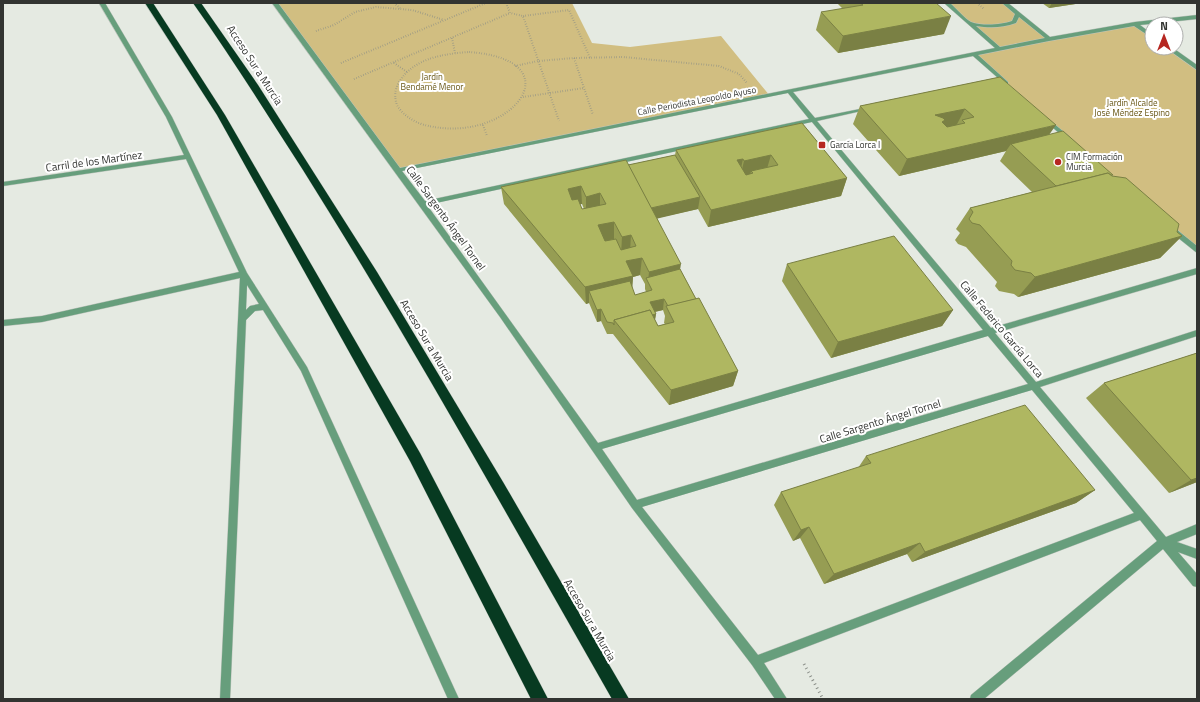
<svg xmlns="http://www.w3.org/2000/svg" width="1200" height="702" font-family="'Titillium Web',sans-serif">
<rect width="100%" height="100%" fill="#e5eae2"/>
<g fill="#d1be81">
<path d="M275 3H572L592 43 630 47 721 36 770 96 398 170Z"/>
<path d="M947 3H1005L1049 39 1135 24 1152 36V48H1169L1197 68V250L974 54 999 49Z"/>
</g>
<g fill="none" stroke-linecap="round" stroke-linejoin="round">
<g stroke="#c1c6bf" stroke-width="1">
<g id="street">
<path d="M99 3H105L172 117 247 273 307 367 459 699H448L301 371 263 310 255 311 246 320 230 699H220L240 278 42 322 3 326V320L42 316 239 272 186 159 3 186V182L184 155 166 117ZM247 285 259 304 250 306 246 310Z"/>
<path d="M272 3H278L400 168 995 48 944 3H950C956 8 965 19 971 22 982 26 1001 25 1012 21L1015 14 1002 3H1008L1050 37 1135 22 1197 15V19L1140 25 1152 34V38L1134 26 1049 41 978 55 1008 82V84L1006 85 973 56 793 92 815 118 870 107V109L817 121 991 328 1197 268V274L995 333 1036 382 1197 330V336L1040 387 1166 537 1197 524V534L1177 542 1197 549V559L1178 552 1197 574V587L1193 586 1163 549 984 699H970L971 695 1157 541 1140 520 764 663 787 699H775L752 665 632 508 500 317ZM1019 17 1045 38 1000 47 976 26C990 28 1002 28 1016 23ZM788 93 809 119 425 201 402 171ZM812 122 983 330 598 443 427 205ZM988 336 1028 384 637 500 602 449ZM1032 390 1134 513 758 655 642 507Z"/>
<path d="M1166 48H1173L1197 65V70Z"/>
<path d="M1046 117 1071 138V140H1067L1044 120 1043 119Z"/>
<path d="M1172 229H1176L1197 246V253L1172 233 1171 231Z"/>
</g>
</g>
<g stroke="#c1c6bf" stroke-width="1">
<g id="highway">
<path d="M145 3H153L225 115 420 453 548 699H531L410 461 217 115Z"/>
<path d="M193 3H201L258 85 377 272 503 482 629 699H612C511 522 412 343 303 170 267 114 232 58 193 3Z"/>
</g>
</g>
<g stroke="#888c86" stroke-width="2" stroke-dasharray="0.5 2" stroke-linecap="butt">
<path d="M394 3 400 8"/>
<path d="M506 3 510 13 523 16 559 121"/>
<path d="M977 3 984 9"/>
<path d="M523 16 569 10 590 58"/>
<path d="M316 31 334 25 355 12 376 7 412 10 444 20"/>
<path d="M452 38 455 53"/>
<path d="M469 52C577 60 511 144 429 126 417 124 403 116 397 105 394 97 395 89 399 82 414 58 443 54 469 52Z"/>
<path d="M574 58 623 57 719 66 739 74 747 83"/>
<path d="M341 63 486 3"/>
<path d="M394 63 407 72"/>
<path d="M515 66 538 61 574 58 593 115"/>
<path d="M354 79 510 13"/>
<path d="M523 97 584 88"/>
<path d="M483 125 487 136"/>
</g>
<path stroke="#888c86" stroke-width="3" stroke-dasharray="1 3.5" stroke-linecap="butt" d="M804 664 823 699"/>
<use href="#street" fill="#679e7c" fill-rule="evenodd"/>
<use href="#highway" fill="#073a21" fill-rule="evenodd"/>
</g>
<g fill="#969d53" fill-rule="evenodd">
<path d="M837 3H936L944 34 838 53 816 30 821 12 843 9Z"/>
<path d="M1042 3H1082L1049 8Z"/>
<path d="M1000 77 1049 135 1112 176 1182 236 1160 258 1018 297 1014 294 999 291 995 286 997 282 966 247 958 244 955 240 960 233 956 229 970 208 1032 192 1000 161 1006 151 899 176 853 124 860 106Z"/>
<path d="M802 123 847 178 841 196 708 227 698 209 657 218 680 269 696 299 738 371 733 386 669 405 613 334H607L601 321 597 322 589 303 586 304 504 204 501 187 628 165 675 155 676 150ZM580 204H582L584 209H582ZM640 275 645 284V289L646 292 635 295 632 287 633 277ZM663 310 665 316 664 323 665 324 658 326 655 320 656 314 655 312Z"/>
<path d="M787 264 953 310 942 326 831 358 782 281Z"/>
<path d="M1197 353V482L1169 493 1086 398 1104 383Z"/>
<path d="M866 456 1095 490 1076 503 912 562 907 554 824 584 800 538 793 541 774 505 781 492 858 468Z"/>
</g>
<g fill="#7a8044">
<path d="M1052 3H1082L1049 8Z"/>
<path d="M951 16 944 34 838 53 843 36Z"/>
<path d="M965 109 956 126 940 130 935 115Z"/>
<path d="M1056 125 1044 142 1011 144 1006 151 899 176 907 159Z"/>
<path d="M771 155 766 172 753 173 751 171 750 176 740 178 744 161Z"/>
<path d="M743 159 739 177 737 160Z"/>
<path d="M847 178 841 196 708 227 711 210Z"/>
<path d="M581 186 582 204 568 207V189Z"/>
<path d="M600 193V211L586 214V197Z"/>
<path d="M700 197 698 209 647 221 648 209Z"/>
<path d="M614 222V239L598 243V225Z"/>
<path d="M631 235 630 252 621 255 622 237Z"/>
<path d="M1182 236 1160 258 1018 297 1035 277Z"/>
<path d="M642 258 640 275 633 277 632 292 589 291V303L586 304 585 287 626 261Z"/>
<path d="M681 264 678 281 648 282 649 272Z"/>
<path d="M664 299 663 310 649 313 650 302Z"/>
<path d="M601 309V321L597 322V310Z"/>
<path d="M953 310 942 326 831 358 838 342Z"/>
<path d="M656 314 654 325 617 324Z"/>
<path d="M738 371 733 386 669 405 671 390Z"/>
<path d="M1197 478V482L1169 493 1191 480Z"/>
<path d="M1095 490 1076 503 912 562 925 552Z"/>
<path d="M809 527 800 538 793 541 801 530Z"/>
<path d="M920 543 907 554 824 584 834 574Z"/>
</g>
<g fill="#afb761" stroke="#7a8044" fill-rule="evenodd">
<path d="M860 3H936L951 16 843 36 821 12 863 5Z"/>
<path d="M1000 77 1056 125 907 159 860 106ZM965 109 974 117 962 120 965 123 947 127 942 122 945 120 943 118 935 115Z"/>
<path d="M802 123 847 178 711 210 676 150ZM771 155 778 165 751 171 753 173 746 175 737 160 743 159 744 161Z"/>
<path d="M1063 131 1113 175H1111L1108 173 1056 186 1011 144Z"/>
<path d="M675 155 700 197 651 208 628 165Z"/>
<path d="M626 160 681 264 649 272 642 258 626 261 633 276 585 287 501 187ZM581 186 586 197 600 193 606 204 582 209 578 199 572 200 568 189ZM614 222 622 237 631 235 636 246 621 250 616 239 605 241 598 225Z"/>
<path d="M1108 173 1112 176 1126 178 1179 224 1177 232 1182 236 1035 277 1031 273 1015 270 1011 265 1012 261 980 225 972 223 969 219 973 212 970 208Z"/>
<path d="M894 236 953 310 838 342 787 264Z"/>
<path d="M680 269 696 299 668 306 664 299 650 302 656 314 652 315 650 310 614 320V325L613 323 607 322 601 309 597 310 589 291 630 281 635 295 652 290 646 278Z"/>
<path d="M699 298 738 371 671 390 614 320 650 310 658 326 674 322 666 306Z"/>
<path d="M1197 353V478L1191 480 1104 383Z"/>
<path d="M1025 405 1095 490 925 552 920 543 834 574 809 527 801 530 781 492 871 463 866 456Z"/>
</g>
<g fill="#b62721" stroke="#fff" stroke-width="1.5">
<rect x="818" y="141" width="8" height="8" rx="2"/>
<circle cx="1058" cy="162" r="4"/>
</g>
<g text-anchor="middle" stroke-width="4" stroke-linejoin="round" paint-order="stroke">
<g font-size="9" fill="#675513" stroke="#fff">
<text x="432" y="80">Jardín<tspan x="432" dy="10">Bendamé Menor</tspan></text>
<text x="1132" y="106">Jardín Alcalde<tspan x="1132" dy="10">José Méndez Espino</tspan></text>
</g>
<g font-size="9" fill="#323431" stroke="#fff">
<text transform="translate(697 101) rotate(-11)" y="3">Calle Periodista Leopoldo Ayuso</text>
</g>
<g font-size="9" fill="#323431" stroke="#fff" text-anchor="start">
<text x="830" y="148">García Lorca I</text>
<text x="1066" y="160">CIM Formación<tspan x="1066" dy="10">Murcia</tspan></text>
</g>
<g font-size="11" fill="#323431" stroke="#fff">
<text transform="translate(255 65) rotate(57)" y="4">Acceso Sur a Murcia</text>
<text transform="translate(94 161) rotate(-8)" y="4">Carril de los Martínez</text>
<text transform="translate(446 218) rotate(54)" y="4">Calle Sargento Ángel Tornel</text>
<text transform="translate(1002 329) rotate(50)" y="4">Calle Federico García Lorca</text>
<text transform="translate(427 340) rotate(59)" y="4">Acceso Sur a Murcia</text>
<text transform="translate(880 421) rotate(-17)" y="4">Calle Sargento Ángel Tornel</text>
<text transform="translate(590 620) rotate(60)" y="4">Acceso Sur a Murcia</text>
</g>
</g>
<rect width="1200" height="702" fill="none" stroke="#323431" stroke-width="8"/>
<g transform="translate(1164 36)"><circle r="19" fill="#ffffff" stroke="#adaead"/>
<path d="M0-3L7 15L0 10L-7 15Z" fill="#b62721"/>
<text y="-6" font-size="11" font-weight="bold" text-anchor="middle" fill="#323431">N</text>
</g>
</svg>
